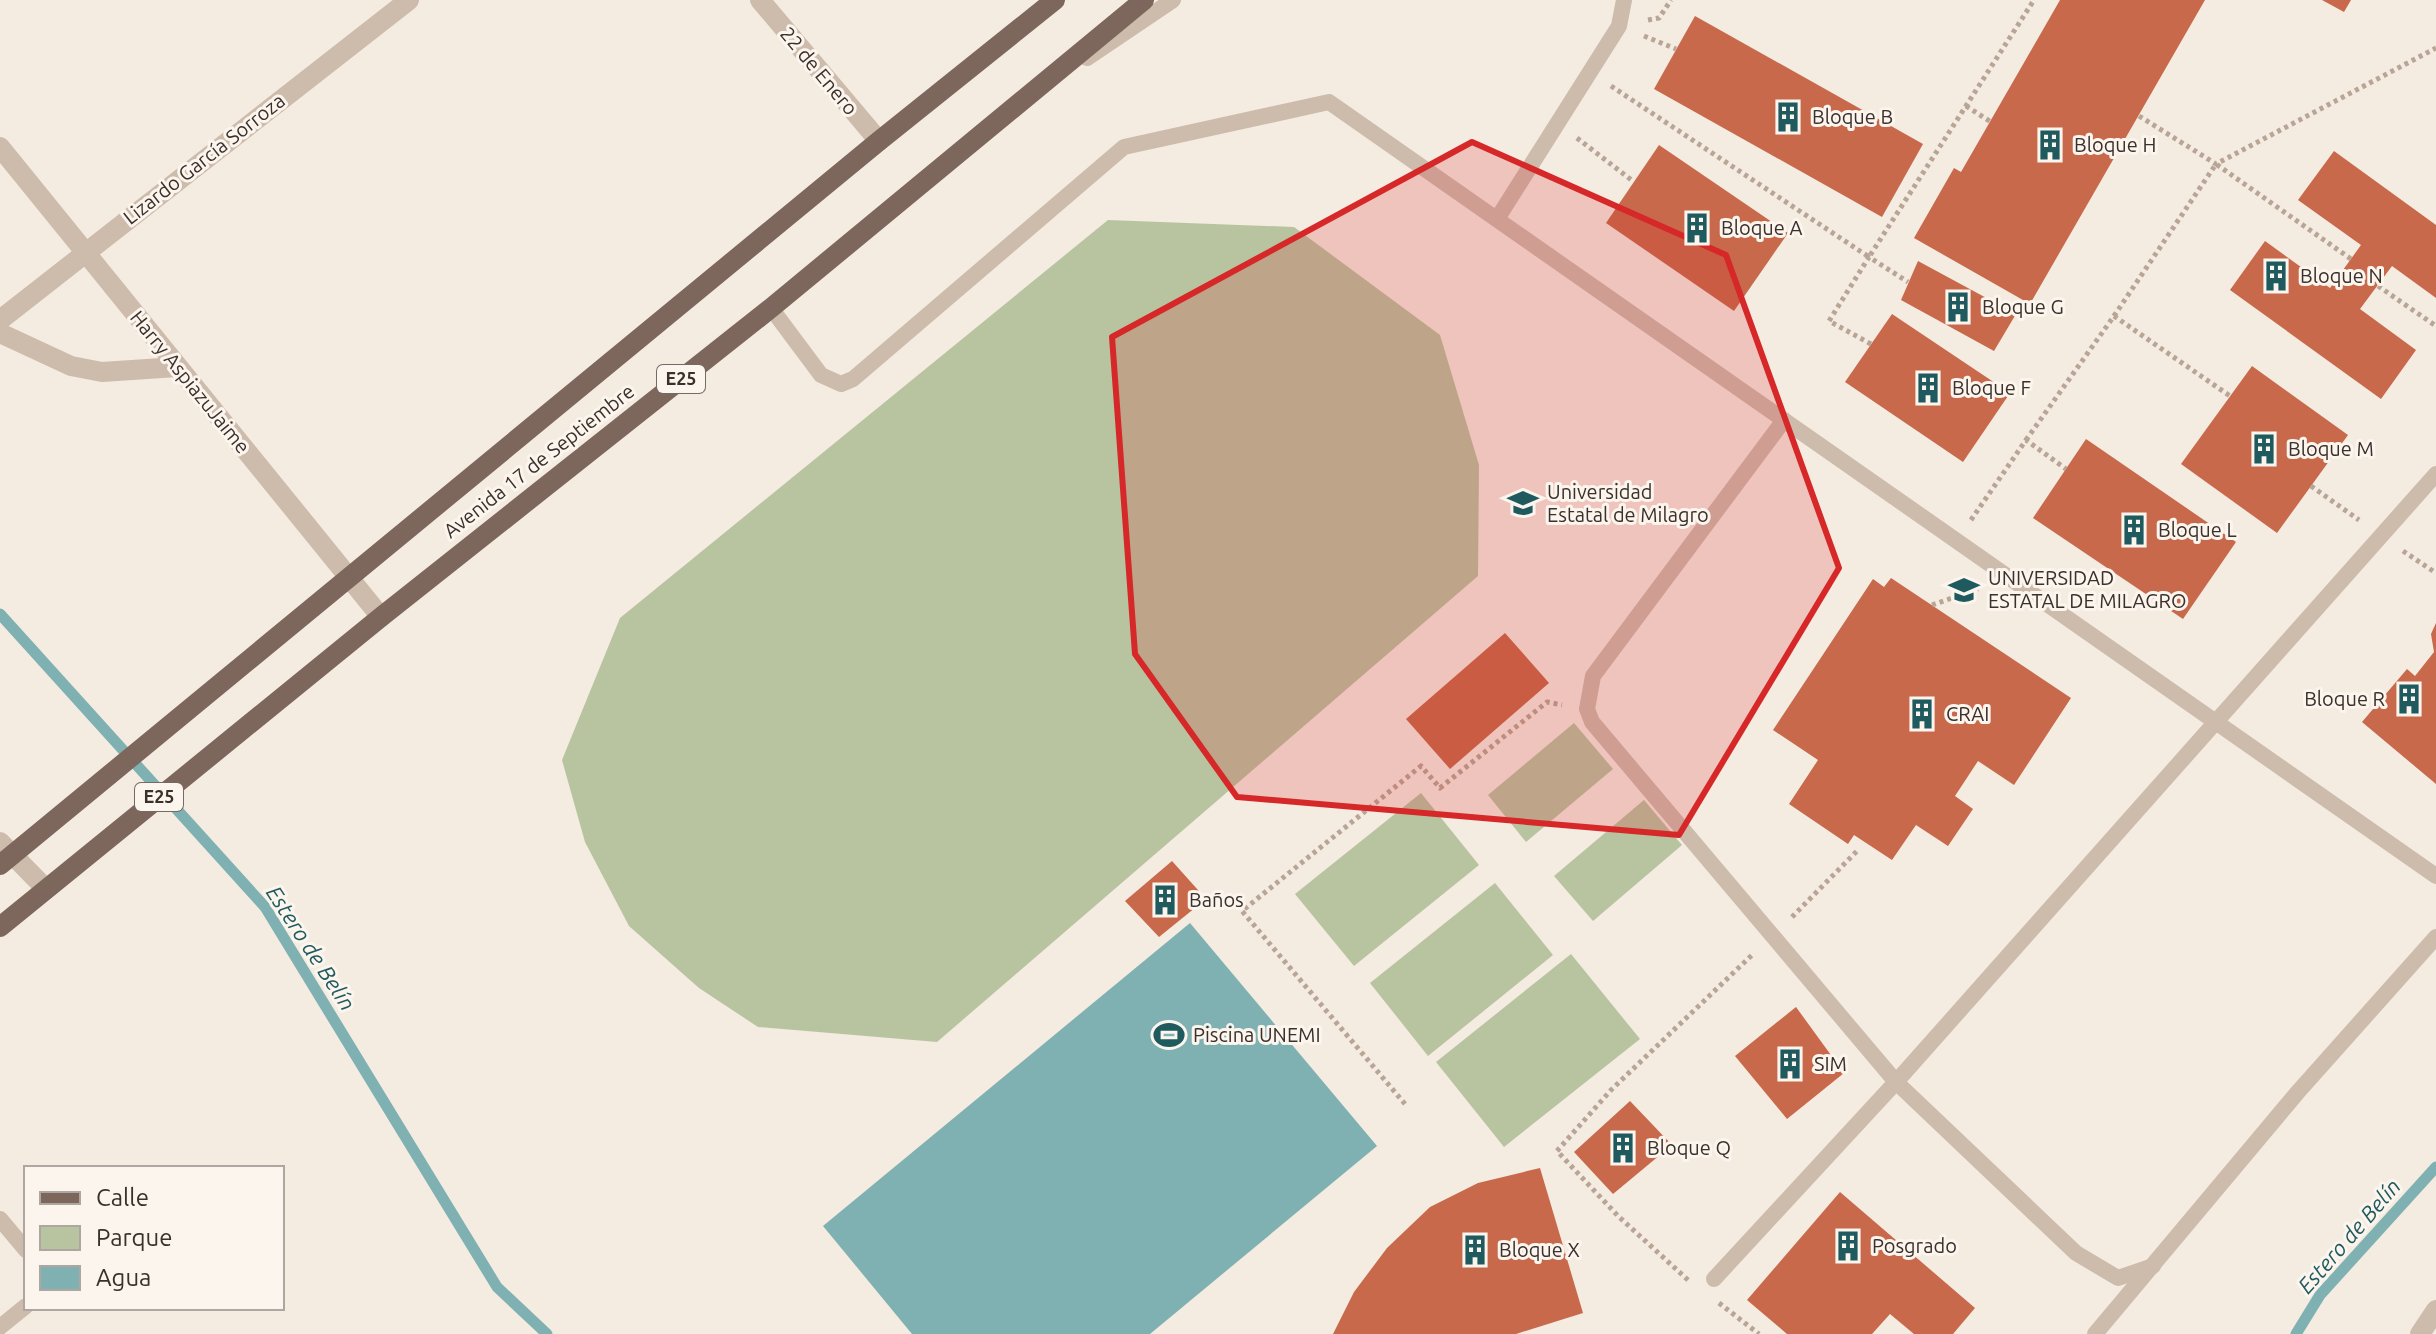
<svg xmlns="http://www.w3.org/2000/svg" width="2436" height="1334" font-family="Ubuntu,sans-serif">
<rect width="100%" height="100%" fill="#f4ebe1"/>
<g fill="#b8c4a0">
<path d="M1108 220 1294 227 1440 335 1479 465 1478 576 937 1042 758 1027 699 988 629 926 585 842 562 760 620 618Z"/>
<path d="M1574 723 1613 769 1526 842 1488 795Z"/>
<path d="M1421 793 1479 865 1354 966 1295 894Z"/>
<path d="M1644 800 1682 845 1593 921 1554 876Z"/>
<path d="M1495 883 1553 955 1428 1056 1370 983Z"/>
<path d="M1571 954 1640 1039 1504 1147 1436 1062Z"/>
</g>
<path fill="#7fb0b2" d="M1190 923 1377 1146 1150 1334H912L823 1226Z"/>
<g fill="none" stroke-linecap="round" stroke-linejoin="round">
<g stroke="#7fb0b2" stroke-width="11">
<path d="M0 614 265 907 497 1287 547 1334"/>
<path d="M2296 1334 2320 1295 2436 1167"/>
</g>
</g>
<g fill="#c8694b">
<path d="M2060 0H2205L2030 304 1914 238 1954 168 1961 172Z"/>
<path d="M2322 0H2351L2344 12Z"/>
<path d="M1695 16 1923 144 1882 217 1654 89Z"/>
<path d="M1659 145 1788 233 1734 311 1606 223Z"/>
<path d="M2334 151 2436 225V298L2392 266 2360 309 2416 350 2381 399 2230 290 2265 241 2330 288 2361 245 2298 200Z"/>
<path d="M1918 261 2016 314 1994 351 1901 300Z"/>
<path d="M1892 314 2010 393 1963 462 1845 382Z"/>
<path d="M2252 366 2348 435 2277 533 2181 464Z"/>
<path d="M2086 439 2236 542 2183 619 2033 518Z"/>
<path d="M1891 578 2071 698 2014 785 1978 761 1955 796 1973 809 1948 846 1916 825 1892 860 1854 835 1848 844 1789 804 1818 760 1773 730 1873 579 1884 587Z"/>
<path d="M2436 623V784L2362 722 2407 669 2415 676 2434 652 2431 634Z"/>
<path d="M1505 633 1549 683 1450 769 1406 719Z"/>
<path d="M1172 861 1206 899 1159 937 1125 901Z"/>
<path d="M1796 1007 1844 1073 1787 1119 1735 1056Z"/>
<path d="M1630 1101 1672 1145 1613 1194 1574 1152Z"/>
<path d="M1540 1168 1583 1313 1516 1334H1333L1354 1292 1387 1248 1430 1207 1478 1183Z"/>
<path d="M1840 1192 1975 1308 1953 1334H1914L1890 1314 1872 1334H1787L1747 1300Z"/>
</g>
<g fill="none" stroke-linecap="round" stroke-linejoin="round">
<g stroke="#b9a596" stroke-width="5" stroke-dasharray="4 4" stroke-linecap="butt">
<path d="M1648 20 1659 18 1671 0"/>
<path d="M1644 36 1676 49"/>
<path d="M1611 86 1869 257 2034 0"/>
<path d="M1966 106 1991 122"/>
<path d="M2139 116 2216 164 2436 48"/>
<path d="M1577 138 1634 182"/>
<path d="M2378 286 2436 326"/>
<path d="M2114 316 2216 164 2351 259"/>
<path d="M1871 344 1829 321 1869 257 1908 282"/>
<path d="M2026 440 2114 316 2230 396"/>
<path d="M2311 486 2359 520"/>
<path d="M1971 520 2026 440 2066 469"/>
<path d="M2403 551 2436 573"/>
<path d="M1932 605 1978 589"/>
<path d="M1792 917 1859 849"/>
<path d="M1405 1104 1242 911 1421 766 1440 788 1547 702 1562 705"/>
<path d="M1688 1280 1618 1216 1557 1151 1611 1090 1753 954"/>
<path d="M1719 1303 1759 1334"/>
</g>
<g stroke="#cdbbac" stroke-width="16">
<path d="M1087 58 1173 0"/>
<path d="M1497 219 1619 26 1624 0"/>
<path d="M771 308 821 375 841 384 853 379 1124 147 1329 102 2436 876"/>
<path d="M1784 420 1593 676 1587 709 1592 722 1896 1082 2076 1253 2118 1278 2153 1266"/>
<path d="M0 1219 26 1250"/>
<path d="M1714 1279 1896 1082 2436 474"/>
<path d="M0 1327 26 1306"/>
<path d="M2095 1334 2297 1093 2436 937"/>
</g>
<g stroke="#cdbbac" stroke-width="20">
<path d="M760 0 879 141"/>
<path d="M0 147 381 617"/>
<path d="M0 320 409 0"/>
<path d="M0 333 71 366 102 372 177 367"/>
<path d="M0 842 46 889"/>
<path d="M2420 1334 2436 1310"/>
</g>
<g stroke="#7d675c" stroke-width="20">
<path d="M0 865 879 141 1055 0"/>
<path d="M0 927 381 617 771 308 1144 0"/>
</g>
</g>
<path fill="#d62828" fill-opacity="0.2" stroke="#d62828" stroke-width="6" stroke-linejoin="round" d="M1472 142 1726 255 1839 568 1679 835 1237 797 1135 654 1112 337Z"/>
<defs>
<g id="building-bare" transform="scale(2.4)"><path d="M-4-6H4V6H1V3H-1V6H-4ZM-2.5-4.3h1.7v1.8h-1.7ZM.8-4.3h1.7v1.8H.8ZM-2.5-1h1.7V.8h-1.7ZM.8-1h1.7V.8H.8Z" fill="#1f5a5e" stroke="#fbf5ee" stroke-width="2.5" paint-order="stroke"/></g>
<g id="university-bare" transform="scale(2.4)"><path d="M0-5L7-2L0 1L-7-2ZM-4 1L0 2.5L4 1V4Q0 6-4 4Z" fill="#1f5a5e" stroke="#fbf5ee" stroke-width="2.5" paint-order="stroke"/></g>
<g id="stadium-bare" transform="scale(2.4)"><path d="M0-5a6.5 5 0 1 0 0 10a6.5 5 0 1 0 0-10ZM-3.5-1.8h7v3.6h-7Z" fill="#1f5a5e" stroke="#fbf5ee" stroke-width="2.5" paint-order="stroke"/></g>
</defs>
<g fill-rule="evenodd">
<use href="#building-bare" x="1788" y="117"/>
<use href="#building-bare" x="2050" y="145"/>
<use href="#building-bare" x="1697" y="228"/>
<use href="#building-bare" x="2276" y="276"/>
<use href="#building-bare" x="1958" y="307"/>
<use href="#building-bare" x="1928" y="388"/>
<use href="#building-bare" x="2264" y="449"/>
<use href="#university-bare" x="1523" y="503"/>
<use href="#building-bare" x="2134" y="530"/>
<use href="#university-bare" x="1964" y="590"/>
<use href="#building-bare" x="2409" y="699"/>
<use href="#building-bare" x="1922" y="714"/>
<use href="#building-bare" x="1165" y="900"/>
<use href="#stadium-bare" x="1169" y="1035"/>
<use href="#building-bare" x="1790" y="1064"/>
<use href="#building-bare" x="1623" y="1148"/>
<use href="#building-bare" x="1848" y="1246"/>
<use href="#building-bare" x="1475" y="1250"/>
</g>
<g text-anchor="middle" stroke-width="6" stroke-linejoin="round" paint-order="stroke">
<g fill="#fbf5ee" stroke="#756b66" stroke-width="2">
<rect x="657" y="365" width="48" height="28" rx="6"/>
<rect x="135" y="783" width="48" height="28" rx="6"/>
</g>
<g font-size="18" font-weight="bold" fill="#3b302b">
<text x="681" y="385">E25</text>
<text x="159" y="803">E25</text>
</g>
<g font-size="20" fill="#3b302b" stroke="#fbf5ee">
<text transform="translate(819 71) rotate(50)" y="7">22 de Enero</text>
<text transform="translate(204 159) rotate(-38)" y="7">Lizardo García Sorroza</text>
<text transform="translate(190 382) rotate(51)" y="7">Harry AspiazuJaime</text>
<text transform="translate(539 461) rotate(-38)" y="7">Avenida 17 de Septiembre</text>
</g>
<g font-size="20" fill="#3b302b" stroke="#fbf5ee" text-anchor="start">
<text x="1812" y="124">Bloque B</text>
<text x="2074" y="152">Bloque H</text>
<text x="1721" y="235">Bloque A</text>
<text x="2300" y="283">Bloque N</text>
<text x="1982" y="314">Bloque G</text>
<text x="1952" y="395">Bloque F</text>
<text x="2288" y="456">Bloque M</text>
<text x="1547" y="499">Universidad<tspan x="1547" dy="23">Estatal de Milagro</tspan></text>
<text x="2158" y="537">Bloque L</text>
<text x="1988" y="585">UNIVERSIDAD<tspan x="1988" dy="23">ESTATAL DE MILAGRO</tspan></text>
<text x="2385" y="706" text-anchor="end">Bloque R</text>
<text x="1946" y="721">CRAI</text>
<text x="1189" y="907">Baños</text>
<text x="1193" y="1042">Piscina UNEMI</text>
<text x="1814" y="1071">SIM</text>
<text x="1647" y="1155">Bloque Q</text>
<text x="1872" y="1253">Posgrado</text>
<text x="1499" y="1257">Bloque X</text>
</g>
<g font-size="22" font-style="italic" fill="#1f5a5e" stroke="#fbf5ee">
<text transform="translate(311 948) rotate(57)" y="8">Estero de Belín</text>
<text transform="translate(2349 1236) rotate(-49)" y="8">Estero de Belín</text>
</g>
</g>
<rect x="24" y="1166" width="260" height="144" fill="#fbf5ee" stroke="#aea6a0" stroke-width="2"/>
<rect x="40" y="1192" width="40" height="12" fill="#7d675c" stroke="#aea6a0" stroke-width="2"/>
<text x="96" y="1206" font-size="24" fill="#3b302b">Calle</text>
<rect x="40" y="1226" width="40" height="24" fill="#b8c4a0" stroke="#aea6a0" stroke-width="2"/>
<text x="96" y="1246" font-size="24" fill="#3b302b">Parque</text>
<rect x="40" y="1266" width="40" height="24" fill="#7fb0b2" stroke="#aea6a0" stroke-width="2"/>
<text x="96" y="1286" font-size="24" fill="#3b302b">Agua</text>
</svg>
